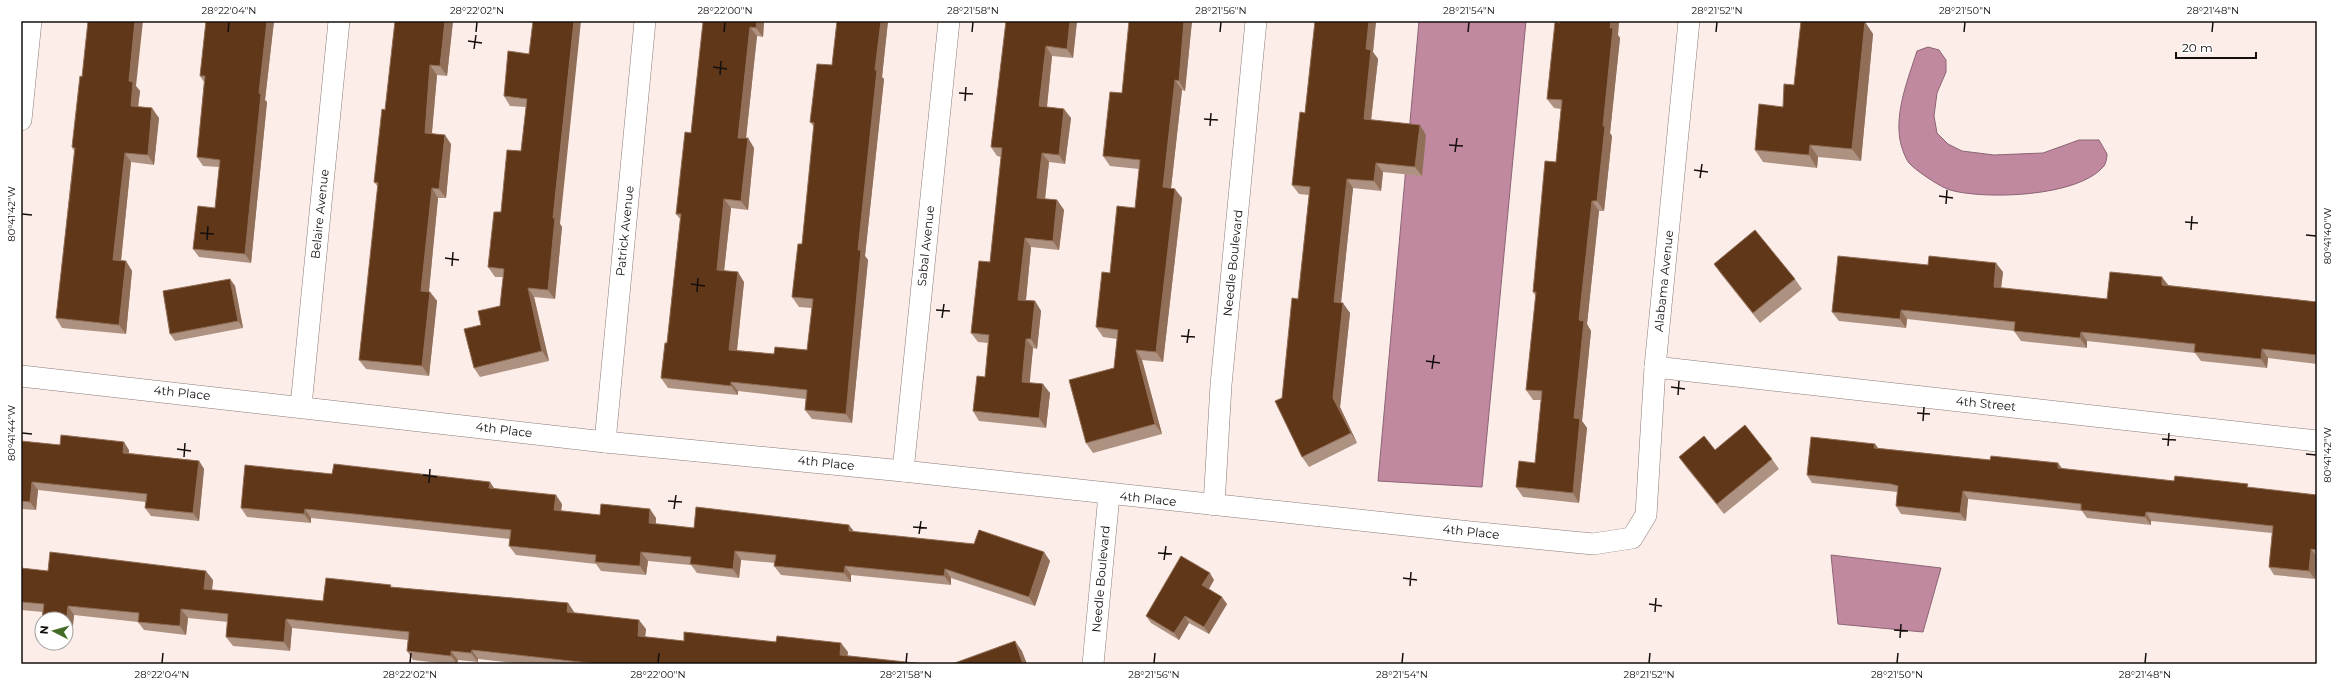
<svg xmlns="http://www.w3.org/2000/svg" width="2338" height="685" font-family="Montserrat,sans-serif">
<rect width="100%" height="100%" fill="#fcede9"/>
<g fill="#c089a0" stroke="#8c6474">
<path d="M1419 21H1526L1482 487 1378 481Z"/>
<path d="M1928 47 1939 50 1946 60V72L1937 93 1934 116 1937 133 1948 144 1962 151 1994 155 2043 153 2079 140H2099L2107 154C2107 158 2106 163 2104 166 2079 197 1985 200 1950 190 1940 187 1915 170 1909 163 1905 158 1901 146 1900 140 1895 111 1908 79 1917 51Z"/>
<path d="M1831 555 1941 568 1923 632 1838 624Z"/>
</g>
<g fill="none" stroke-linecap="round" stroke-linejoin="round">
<g stroke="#897b78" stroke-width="22">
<g id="street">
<path d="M21 120 31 21"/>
<path d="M1655 367 2317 441"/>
<path d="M21 376 605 442 903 471 1470 532 1593 544 1632 538 1646 515 1655 367 1689 21"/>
<path d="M301 406 339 21"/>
<path d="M605 442 645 21"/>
<path d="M903 471 949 21"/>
<path d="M1214 505 1221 385 1256 21"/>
<path d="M1093 664 1109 495"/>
</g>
</g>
<use href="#street" stroke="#fff" stroke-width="21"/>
</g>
<g fill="#ae9281">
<path d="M206 21H274L265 100 267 102 251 263 199 257 193 249 215 208 219 167 203 166 197 157 204 82 200 76Z"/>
<path d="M453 21 447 76 437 75 432 133 451 144 446 198H438L429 292H430L437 301 429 376 366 369 359 360 378 187 374 182 385 110Z"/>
<path d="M701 21H764L763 37 757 36 746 138H748L754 148 748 210 731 208 724 271 744 282 737 350 774 354 807 350 812 308 799 307 792 297 802 244 814 127 810 122 832 65 837 21H888L882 77 884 79 865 256 868 260 852 423 812 419 805 410 806 399 738 391V395L668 388 661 378 667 343 680 219 676 214 691 133 703 24Z"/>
<path d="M1006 21H1077L1073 58 1052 56 1047 107 1071 118 1065 164 1049 162 1045 199 1057 200 1064 210 1059 250 1031 247 1026 300 1035 301 1041 311 1037 349 1033 348 1029 382 1050 393 1046 428 979 421 973 411 985 377 988 343 978 342 971 333 990 262 1001 157 997 156 991 147Z"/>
<path d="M1135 21H1192L1185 91 1182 90 1171 188 1182 198 1163 362 1142 360 1162 434 1093 453 1086 443 1114 368 1117 339 1103 337 1096 327 1110 273 1135 208 1139 169 1110 166 1103 156 1122 93Z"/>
<path d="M1315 21H1376L1373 52 1378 59 1371 120 1426 135 1422 176 1383 172 1381 191 1353 188 1341 303 1350 313 1340 407 1357 443 1309 467 1302 457 1282 398 1298 299 1309 195 1299 194 1292 185 1305 113Z"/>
<path d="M1560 21H1619L1618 35 1620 38 1610 133 1612 136 1604 211H1599L1587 324 1591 331 1582 421 1587 428 1579 503 1523 497 1516 487 1535 463 1541 400H1533L1526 390 1536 296 1533 292 1556 162 1561 109 1554 108 1547 99Z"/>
<path d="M1865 22 1873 34 1861 161 1818 157 1817 168 1763 162 1755 150 1783 107 1794 85Z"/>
<path d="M529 54 560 224 562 227 555 299 534 297 549 361 480 377 474 368 481 325 500 306 503 277H495L488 267 501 212 521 151 526 107 510 106 504 96Z"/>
<path d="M136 86 140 91 138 107 159 118 154 165 131 162 121 261H126L132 271 126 334 62 328 56 318 74 151 72 147Z"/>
<path d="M1714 264 1795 279 1802 289 1760 323 1721 274Z"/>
<path d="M1928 265 2003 272 2001 288 2107 299 2168 285 2317 302V364L2268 358 2267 368 2201 361 2195 353 2087 341V348L2021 341 2014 331 1907 319 1906 328 1839 321 1832 312Z"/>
<path d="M230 279 235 286 243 328 175 341 170 334Z"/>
<path d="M21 441 60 445 129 450V453L199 461 204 469 199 521 151 516 145 508 146 502 38 490 36 510 21 509Z"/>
<path d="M1875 444 1878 448 1990 460 2058 463 2062 469 2174 481 2250 488 2317 495V558L2315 579 2274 575 2269 567 2272 533 2151 521V525L2087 518 2082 511 1968 499 1966 521 1901 514 1896 506 1897 492 1812 483 1807 475Z"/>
<path d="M1715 450 1772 459 1779 469 1724 514 1686 467 1679 457Z"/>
<path d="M332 474 494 488 562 504 561 511 600 515 656 518V524L694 528 854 532 1050 561 1035 606 951 578V585L851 575V582L781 575 774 566 775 563 741 560 739 578 697 573 691 565 648 561 646 575 601 571 596 564 516 555 509 546 510 539 311 518V523L247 517 241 508Z"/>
<path d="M21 568 48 571 213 580 212 590 323 601 392 587 568 603 574 612V613L646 629 645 637 684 641 848 652 847 656 925 664H523L478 659V662L458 660 457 664H448L413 660 407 651 408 640 292 628 290 651 233 646 226 637 228 622 188 618 186 635 144 630 138 622 74 615 72 634 66 633V619L43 612 21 610Z"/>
<path d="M1214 580 1209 589 1227 604 1209 634 1189 623 1179 640 1151 623 1146 616Z"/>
</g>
<g fill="#906e57">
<path d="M135 21H143L136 86 140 91 137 115 131 106 129 81Z"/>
<path d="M267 21H274L265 100 267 102 251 263 245 254 259 93Z"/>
<path d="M445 21H453L447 76 440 66Z"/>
<path d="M574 21H581L560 224 562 227 555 299 548 290 553 218Z"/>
<path d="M757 21H764L763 37 756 28Z"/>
<path d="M881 21H888L882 77 884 79 865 256 868 260 852 423 846 414 858 250 875 70Z"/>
<path d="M1070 21H1077L1073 58 1067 49Z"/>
<path d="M1184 21H1192L1185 91 1179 81Z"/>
<path d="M1369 21H1376L1373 52 1378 59 1370 129 1364 119 1366 49Z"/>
<path d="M1611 21H1619L1618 35 1620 38 1610 133 1612 136 1604 211 1597 201Z"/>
<path d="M1865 22 1873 34 1861 161 1852 149Z"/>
<path d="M750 27 757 36 745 147 738 138Z"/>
<path d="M1046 46 1052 56 1046 115 1039 106Z"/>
<path d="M430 65 437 75 431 142 425 133Z"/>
<path d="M1175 80 1182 90 1170 197 1163 187Z"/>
<path d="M152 108 159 118 154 165 148 155Z"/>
<path d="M1064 109 1071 118 1065 164 1059 155Z"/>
<path d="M1420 125 1426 135 1422 176 1415 167Z"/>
<path d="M445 135 451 144 446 198 439 189Z"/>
<path d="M748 138 754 148 748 210 741 201Z"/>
<path d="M1810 145 1818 157 1817 168 1809 155Z"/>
<path d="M125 153 131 162 120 270 113 260Z"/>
<path d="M1042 153 1049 162 1044 208 1037 198Z"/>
<path d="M1376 163 1383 172 1381 191 1374 181Z"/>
<path d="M1347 179 1353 188 1340 312 1334 302Z"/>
<path d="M432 188 438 198 428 300 421 291Z"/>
<path d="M1175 189 1182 198 1163 362 1156 352Z"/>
<path d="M724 199 731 208 723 280 717 270Z"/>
<path d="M1057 200 1064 210 1059 250 1053 241Z"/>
<path d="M1592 201 1599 211 1587 324 1591 331 1582 421 1587 428 1579 503 1573 493 1574 418 1579 320Z"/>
<path d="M1025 238 1031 247 1025 309 1018 300Z"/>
<path d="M126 261 132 271 126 334 119 325Z"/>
<path d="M1996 263 2003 272 2000 296 1994 287Z"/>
<path d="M738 272 744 282 736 359 729 350Z"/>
<path d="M2162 277 2169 286 2162 285Z"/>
<path d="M230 279 235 286 243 328 238 321Z"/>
<path d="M528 288 534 297 549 361 542 351Z"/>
<path d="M430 292 437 301 429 376 422 366Z"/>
<path d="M1035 301 1041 311 1037 349 1031 339Z"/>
<path d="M1343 303 1350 313 1340 407 1357 443 1351 433 1333 398Z"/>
<path d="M1901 310 1907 319 1906 328 1900 319Z"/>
<path d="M2081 332 2087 341V348L2080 338Z"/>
<path d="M1026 339 1033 348 1029 391 1022 382Z"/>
<path d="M2262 349 2268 358 2267 368 2261 359Z"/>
<path d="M1136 350 1142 360 1162 434 1155 424Z"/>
<path d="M731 382 738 391V395L731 386Z"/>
<path d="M1043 384 1050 393 1046 428 1039 418Z"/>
<path d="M124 442 129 450 128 461 123 453Z"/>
<path d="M1875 444 1881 452 1874 448Z"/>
<path d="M199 461 204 469 199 521 193 513Z"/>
<path d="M2058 463 2064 471 2058 468Z"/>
<path d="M32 482 38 490 36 510 30 502Z"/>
<path d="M490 482 496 491 489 488Z"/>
<path d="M1963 491 1968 499 1966 521 1960 513Z"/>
<path d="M556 495 562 504 560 519 554 510Z"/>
<path d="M305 509 311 518V523L304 514Z"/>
<path d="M650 509 656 518 655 532 649 523Z"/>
<path d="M2146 512 2151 521V525L2145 517Z"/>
<path d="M849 525 856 534 849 531Z"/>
<path d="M2311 549 2317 557 2315 579 2309 571Z"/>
<path d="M735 551 741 560 739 578 733 569Z"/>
<path d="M641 552 648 561 646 575 640 566Z"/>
<path d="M1044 552 1050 561 1035 606 1029 597Z"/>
<path d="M845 566 851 575V582L844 573Z"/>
<path d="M945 569 951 578V585L944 576Z"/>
<path d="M206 571 213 580 211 598 204 589Z"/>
<path d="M1210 573 1214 580 1207 592 1202 585Z"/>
<path d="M1222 597 1227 604 1209 634 1204 627Z"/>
<path d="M568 603 574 612 573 621 567 612Z"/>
<path d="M68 606 74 615 72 634 66 625Z"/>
<path d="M181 609 188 618 186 635 180 626Z"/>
<path d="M1185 616 1189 623 1179 640 1174 633Z"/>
<path d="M286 619 292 628 290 651 284 642Z"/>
<path d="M639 620 646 629 644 645 638 636Z"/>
<path d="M1015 641 1022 651 1027 664H1023Z"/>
<path d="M841 643 848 652 846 664 840 655Z"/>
<path d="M472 650 478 659V662L471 653Z"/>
<path d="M451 651 458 660 457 664 451 656Z"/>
</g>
<g fill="#613719" stroke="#906e57">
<path d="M88 21H135L129 81 133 82 131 106 152 108 148 155 125 153 113 260 126 261 119 325 56 318 75 148 72 147 80 76 82 77Z"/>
<path d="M206 21H267L259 93 261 94 245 254 193 249 198 206 215 208 220 160 197 157 205 76H200Z"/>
<path d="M395 21H445L440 66 430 65 425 133 445 135 439 189 432 188 421 291 430 292 422 366 359 360 378 183 374 182 382 109 385 110Z"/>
<path d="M533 21H574L553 218H555L548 290 528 288 542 351 474 368 464 329 481 325 478 311 500 306 504 269 488 267 494 212H501L507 150 521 151 527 99 504 96 508 51 529 54Z"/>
<path d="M701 21H757L756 28 750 27 738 138H748L741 201 724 199 717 270 738 272 729 350 774 354 775 347 807 350 813 299 792 297 798 244H802L814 123 810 122 817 64 832 65 837 21H881L875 70H877L858 250H861L846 414 805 410 807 390 731 382V386L661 378 665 343H667L681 214H676L685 132 691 133 703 22H701Z"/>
<path d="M1006 21H1070L1067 49 1046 46 1039 106 1064 109 1059 155 1042 153 1037 198 1057 200 1053 241 1025 238 1018 300 1035 301 1031 339H1026L1022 382 1043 384 1039 418 973 411 977 376 985 377 989 335 971 333 979 261 990 262 1002 148 991 147Z"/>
<path d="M1129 21 1135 22V21H1184L1179 81 1175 80 1163 187 1175 189 1156 352 1136 350 1155 424 1086 443 1069 380 1114 368 1118 330 1096 327 1102 272 1110 273 1117 206 1135 208 1140 160 1103 156 1110 92 1122 93Z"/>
<path d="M1315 21H1369L1366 49 1371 50 1364 119 1420 125 1415 167 1376 163 1374 181 1347 179 1334 302 1343 303 1333 398 1351 433 1302 457 1275 401 1282 398 1292 298 1298 299 1310 187 1292 185 1300 112 1305 113Z"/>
<path d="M1560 21H1611L1610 28H1613L1603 126H1605L1597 201H1592L1579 320 1584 321 1574 418 1580 419 1573 493 1516 487 1519 461 1535 463 1542 391 1526 390 1536 292H1533L1545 161 1556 162 1562 100 1547 99 1555 22 1560 23Z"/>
<path d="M1801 21H1858L1865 22 1852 149 1810 145 1809 155 1755 150 1759 104 1783 107 1784 84 1794 85Z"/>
<path d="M1755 230 1795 279 1753 313 1714 264Z"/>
<path d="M1838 256 1928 265 1929 256 1996 263 1994 287 2107 299 2110 272 2162 277V285L2317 302V355L2262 349 2261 359 2194 352 2195 344 2081 332 2080 338 2014 331 2015 322 1901 310 1900 319 1832 312Z"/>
<path d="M230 279 238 321 170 334 163 291Z"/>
<path d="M1745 425 1772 459 1717 504 1679 457 1704 436 1715 450Z"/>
<path d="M61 435 124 442 123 453 199 461 193 513 145 508 147 494 32 482 30 502 21 501V441L60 445Z"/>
<path d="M1811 437 1875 444 1874 448 1990 460 1991 456 2058 463V468L2174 481 2175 476 2248 484 2247 487 2317 495V550L2311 549 2309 571 2269 567 2273 526 2146 512 2145 517 2081 510V504L1963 491 1960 513 1896 506 1898 486 1891 484 1807 475Z"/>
<path d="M334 464 490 482 489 488 556 495 554 510 600 515 601 504 650 509 649 523 694 528 696 507 849 525V531L974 544 979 530 1044 552 1029 597 945 569 944 576 845 566 844 573 774 566 776 555 735 551 733 569 690 564 691 557 641 552 640 566 595 562 596 555 509 546 511 530 305 509 304 514 241 508 245 465 332 474Z"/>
<path d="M50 552 206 571 204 589 323 601 326 578 391 585 390 587 568 603 567 612 639 620 638 636 684 641V632L776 642 777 636 841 643 840 655 925 664H588L589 663 472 650 471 653 451 651V656L407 651 409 632 286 619 284 642 226 637 228 614 181 609 180 626 138 622 139 613 68 606 66 625V619H42L44 604 21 602V568L48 571Z"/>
<path d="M1181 556 1210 573 1202 585 1222 597 1204 627 1185 616 1174 633 1146 616Z"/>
<path d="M1015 641 1023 664H952Z"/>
</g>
<path fill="none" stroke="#140f0d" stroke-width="1.5" d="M228 32 229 22M476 32 477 22M724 32 725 22M972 32 973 22M1220 32 1221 22M1468 32 1469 22M1716 32 1717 22M1964 32 1965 22M2212 32 2213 22M468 41 482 43M474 49 476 35M713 67 727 69M720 75 721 61M959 93 973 94M965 101 966 87M1204 119 1218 120M1210 126 1211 113M1449 145 1463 146M1455 152 1457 138M1694 170 1708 172M1700 178 1702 164M1939 196 1953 198M1946 204 1947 190M22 214 32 215M2185 222 2198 223M2191 230 2192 216M200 233 214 234M2306 235 2316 236M207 240 208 226M445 258 459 260M452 266 453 252M691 284 705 286M697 292 698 278M936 310 950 311M942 318 944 304M1181 336 1195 337M1187 343 1189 329M1426 361 1440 363M1432 369 1434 355M1671 387 1685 389M1678 395 1679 381M1917 413 1930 414M1923 421 1924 407M22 433 32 434M2162 439 2176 440M2168 446 2169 433M177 449 191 451M2306 454 2316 455M184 457 185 443M423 475 437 477M429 483 430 469M668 501 682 502M674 509 676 495M913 527 927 528M919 534 921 521M1158 553 1172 554M1164 560 1166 546M1403 578 1417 580M1410 586 1411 572M1649 604 1662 606M1655 612 1656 598M1894 630 1908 631M1900 638 1901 624M162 663 163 653M410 663 411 653M658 663 659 653M906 663 907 653M1154 663 1155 653M1402 663 1403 653M1649 663 1650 653M1897 663 1898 653M2145 663 2146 653"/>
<g text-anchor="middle" stroke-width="4" stroke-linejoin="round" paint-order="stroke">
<g font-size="12" fill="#140f0d" stroke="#fff">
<text transform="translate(320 214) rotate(-84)" y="4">Belaire Avenue</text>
<text transform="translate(625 231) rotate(-84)" y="4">Patrick Avenue</text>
<text transform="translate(926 246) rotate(-84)" y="4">Sabal Avenue</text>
<text transform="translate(1233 263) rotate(-84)" y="4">Needle Boulevard</text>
<text transform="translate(1664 281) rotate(-84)" y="4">Alabama Avenue</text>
<text transform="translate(182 393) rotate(6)" y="4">4th Place</text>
<text transform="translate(1986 404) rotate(6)" y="4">4th Street</text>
<text transform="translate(504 430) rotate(7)" y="4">4th Place</text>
<text transform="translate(826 463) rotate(6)" y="4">4th Place</text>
<text transform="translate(1148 499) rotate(6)" y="4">4th Place</text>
<text transform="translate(1471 532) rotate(6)" y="4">4th Place</text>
<text transform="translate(1101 579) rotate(-85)" y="4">Needle Boulevard</text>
</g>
</g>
<rect width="2338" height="685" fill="none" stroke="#ffffff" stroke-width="44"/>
<g transform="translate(54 631) rotate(276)"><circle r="19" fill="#ffffff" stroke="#a19f9e"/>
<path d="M0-3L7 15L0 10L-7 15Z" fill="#456c27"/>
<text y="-6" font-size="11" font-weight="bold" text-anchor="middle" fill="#140f0d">N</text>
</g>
<path d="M2176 52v6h80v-6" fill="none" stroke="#140f0d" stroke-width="2"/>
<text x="2182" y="52" font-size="12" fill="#140f0d" stroke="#ffffff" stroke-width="3" paint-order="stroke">20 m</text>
<rect x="22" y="22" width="2294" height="641" fill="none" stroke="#140f0d" stroke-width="1.5"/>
<g font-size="10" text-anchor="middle" fill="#140f0d">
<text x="229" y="14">28°22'04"N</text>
<text x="477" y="14">28°22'02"N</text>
<text x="725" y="14">28°22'00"N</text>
<text x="973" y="14">28°21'58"N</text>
<text x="1221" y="14">28°21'56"N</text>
<text x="1469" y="14">28°21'54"N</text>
<text x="1717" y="14">28°21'52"N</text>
<text x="1965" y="14">28°21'50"N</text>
<text x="2213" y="14">28°21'48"N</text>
<text transform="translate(11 214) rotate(-90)" y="4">80°41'42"W</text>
<text transform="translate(2327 236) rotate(-90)" y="4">80°41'40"W</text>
<text transform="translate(11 433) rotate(-90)" y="4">80°41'44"W</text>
<text transform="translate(2327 455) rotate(-90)" y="4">80°41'42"W</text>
<text x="162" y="678">28°22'04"N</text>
<text x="410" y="678">28°22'02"N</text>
<text x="658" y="678">28°22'00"N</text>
<text x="906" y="678">28°21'58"N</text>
<text x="1154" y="678">28°21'56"N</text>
<text x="1402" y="678">28°21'54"N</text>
<text x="1649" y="678">28°21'52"N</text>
<text x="1897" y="678">28°21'50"N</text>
<text x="2145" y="678">28°21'48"N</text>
</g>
</svg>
